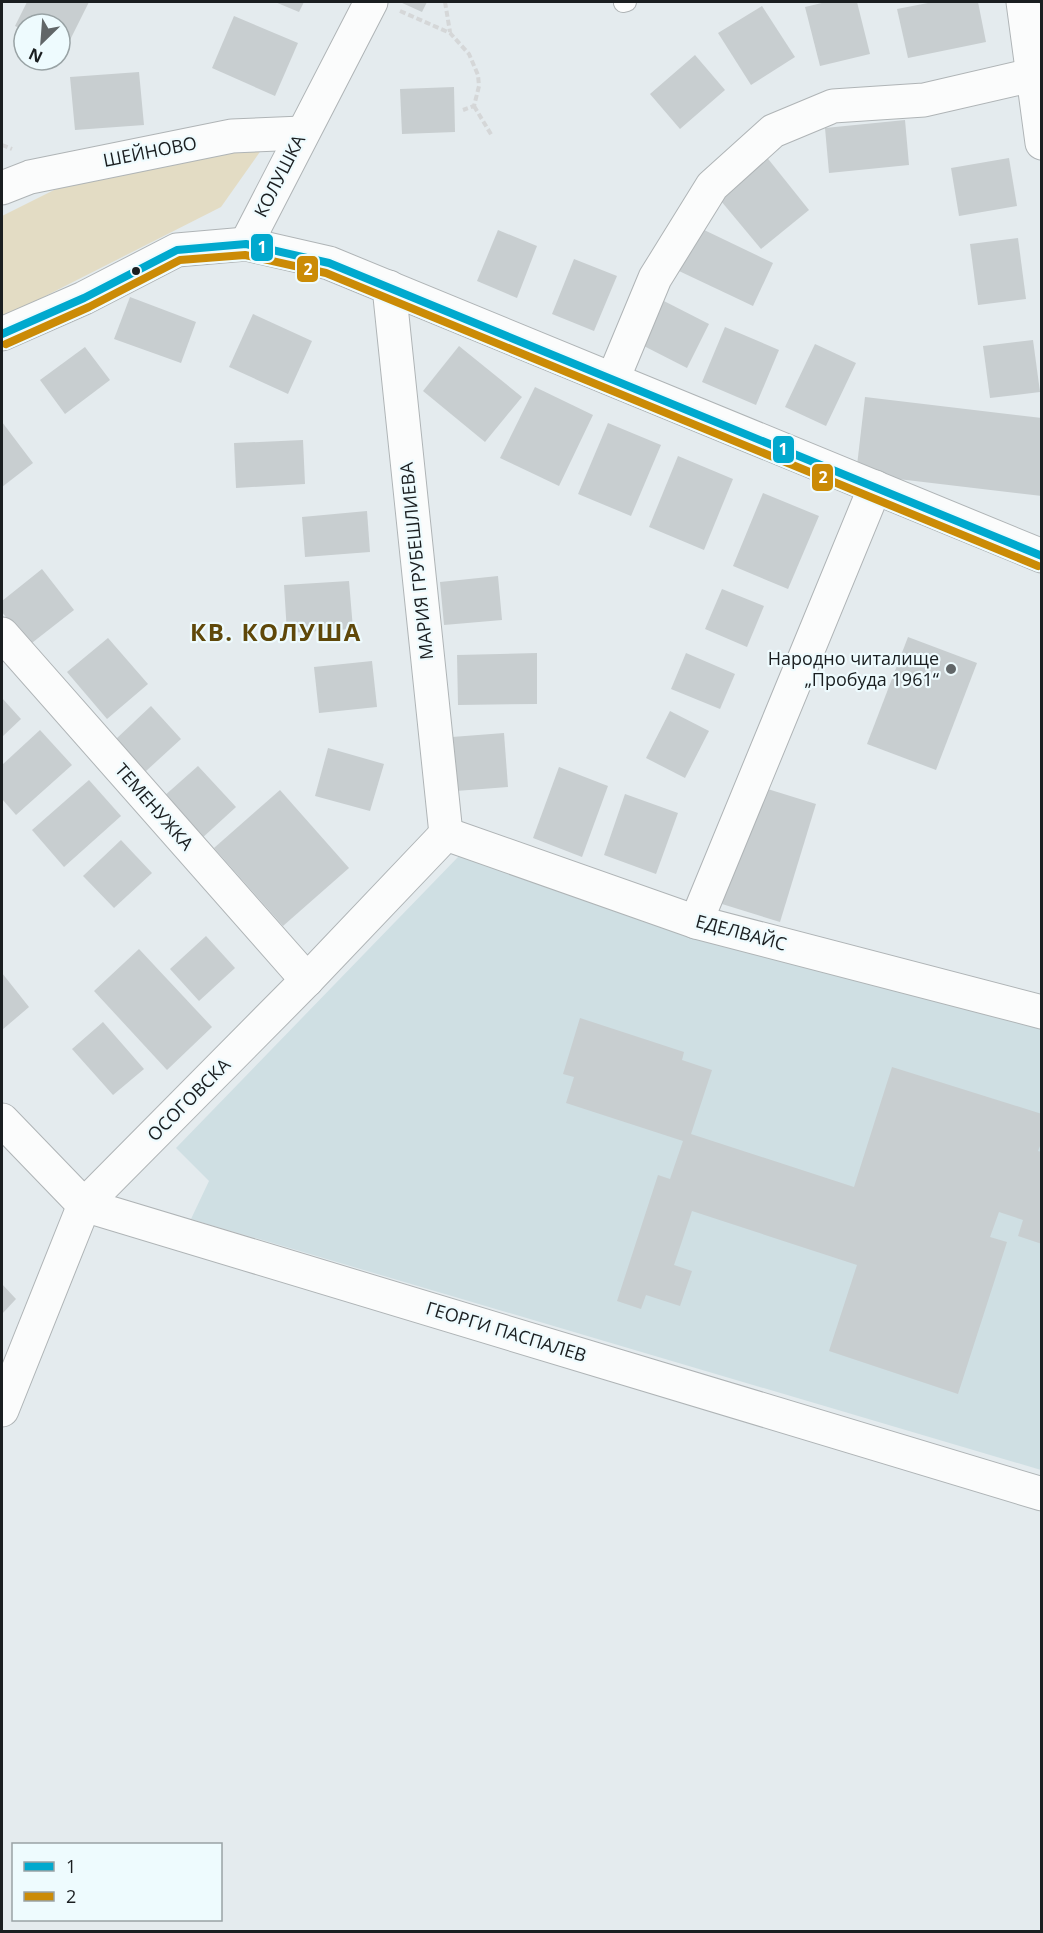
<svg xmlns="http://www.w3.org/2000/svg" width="1043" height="1933" font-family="'Open Sans',sans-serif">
<rect width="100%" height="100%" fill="#e4ebee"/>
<path fill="#cfdfe3" d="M459 856 691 938 1041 1028V1470L191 1219 209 1181 176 1148Z"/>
<path fill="#e3dcc4" d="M249 144 262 149 221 207 2 318V216L66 184Z"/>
<g fill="#c8ced0">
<path d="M27 2H89L65 50 60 47V24H24V30L15 26Z"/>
<path d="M275 2H304L299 12Z"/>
<path d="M400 2H427L422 12Z"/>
<path d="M826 2H857L870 54 820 66 805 7Z"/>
<path d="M933 2H978L986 42 908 58 897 9Z"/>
<path d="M762 6 795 57 751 85 718 33Z"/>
<path d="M234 16 298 43 275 96 212 68Z"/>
<path d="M695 55 725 90 680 129 650 94Z"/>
<path d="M139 72 144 125 75 130 70 77Z"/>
<path d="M454 87 455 132 402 134 400 89Z"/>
<path d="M905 120 909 165 829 173 825 128Z"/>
<path d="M765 155 809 210 761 249 716 195Z"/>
<path d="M1009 158 1017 206 959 216 951 168Z"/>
<path d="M700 228 773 263 753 306 679 271Z"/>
<path d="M498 230 537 246 517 298 477 281Z"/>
<path d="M1018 238 1026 299 978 305 970 244Z"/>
<path d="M574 259 617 276 594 331 552 314Z"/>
<path d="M130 297 196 322 181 363 114 339Z"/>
<path d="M660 299 709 324 687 368 638 343Z"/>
<path d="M253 314 312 341 288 394 229 367Z"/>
<path d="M725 327 779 350 756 405 702 382Z"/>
<path d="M1033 340 1040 392 990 398 983 346Z"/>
<path d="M815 344 856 363 826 426 785 407Z"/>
<path d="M459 346 522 397 485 442 423 391Z"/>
<path d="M85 347 110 380 65 414 40 380Z"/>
<path d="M535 387 593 415 559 486 500 458Z"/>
<path d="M865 397 1042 418V496L856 474Z"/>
<path d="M2 422 33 463 2 487Z"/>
<path d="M608 423 661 445 631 516 578 494Z"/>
<path d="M303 440 305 484 236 488 234 443Z"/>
<path d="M678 456 733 479 704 550 649 527Z"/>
<path d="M763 493 819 516 788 589 733 566Z"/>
<path d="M367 511 370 552 305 557 302 517Z"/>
<path d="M42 569 74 610 28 646 2 612V601Z"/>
<path d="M498 576 502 620 444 625 440 582Z"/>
<path d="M349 581 353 629 287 633 284 585Z"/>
<path d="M722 589 764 606 747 647 705 629Z"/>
<path d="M908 637 977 663 936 770 867 744Z"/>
<path d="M108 638 148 684 107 719 67 672Z"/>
<path d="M537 653V704L458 705 457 655Z"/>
<path d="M686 653 735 674 720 709 671 689Z"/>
<path d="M372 661 377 707 319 713 314 667Z"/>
<path d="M2 698 21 719 2 737Z"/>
<path d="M151 706 181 739 146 771 116 739Z"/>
<path d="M670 711 709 731 685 778 646 758Z"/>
<path d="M40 730 72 765 16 815 2 799V765Z"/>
<path d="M504 733 508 787 456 791 452 737Z"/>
<path d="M328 748 384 764 370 811 315 796Z"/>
<path d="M198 766 236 807 201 839 163 797Z"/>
<path d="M559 767 608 786 582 857 533 838Z"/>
<path d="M89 780 121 816 64 867 32 830Z"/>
<path d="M758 786 816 804 780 922 722 904Z"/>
<path d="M280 790 349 868 283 926 214 848Z"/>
<path d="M625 794 678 813 656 874 604 855Z"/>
<path d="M121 840 152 873 114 908 83 876Z"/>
<path d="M206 936 235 968 199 1001 170 969Z"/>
<path d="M139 949 212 1027 167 1070 94 991Z"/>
<path d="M2 973 29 1007 2 1030Z"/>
<path d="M580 1018 684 1052 682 1060 712 1070 691 1134 854 1187 892 1067 1042 1114V1141L1038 1151 1042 1152V1244L1018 1236 1023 1220 999 1212 990 1237 1007 1242 958 1394 829 1351 857 1265 692 1211 674 1265 692 1271 680 1306 646 1295 641 1309 617 1301 658 1175 670 1179 683 1141 566 1103 574 1077 563 1074Z"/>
<path d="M103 1022 144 1069 113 1095 72 1049Z"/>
<path d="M2 1284 16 1299 2 1314Z"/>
</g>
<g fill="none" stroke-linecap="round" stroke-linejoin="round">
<g stroke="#afb4b6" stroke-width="20">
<path id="lane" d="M623 3 627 2"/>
</g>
<g stroke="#afb4b6" stroke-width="35">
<g id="street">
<path d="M1023 2 1042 143"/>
<path d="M2 188 30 177 232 136 302 133"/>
<path d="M246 244 371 2"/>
<path d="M389 287 446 834"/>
<path d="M2 334 84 298 177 250 246 244 329 263 1042 556"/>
<path d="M613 379 655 278 712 186 773 131 833 106 924 100 1032 75 1042 77"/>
<path d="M2 634 307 980"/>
<path d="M446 834 696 922 1042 1012"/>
<path d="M696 922 875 487"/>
<path d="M2 1120 84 1205 1042 1494"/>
<path d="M2 1410 84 1205 307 980 446 834"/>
</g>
</g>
<g stroke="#d5d7d8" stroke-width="4" stroke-dasharray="6 3" stroke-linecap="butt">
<path d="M445 2 450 32"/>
<path d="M400 11 450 33 469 54 478 75 479 86 474 106 463 110"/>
<path d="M474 106 492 136"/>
<path d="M2 145 12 149"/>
</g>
<use href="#lane" stroke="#fbfcfc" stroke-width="18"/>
<use href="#street" stroke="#fbfcfc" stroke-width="33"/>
<g stroke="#eefbfe" stroke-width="12">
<path id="bus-1" d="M2 334 84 298 177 250 246 244 329 263 1042 556"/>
</g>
<g stroke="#eefbfe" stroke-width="12">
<path id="bus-2" d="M6 344 89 307 180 260 245 255 326 273 1038 566"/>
</g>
<use href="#bus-1" stroke="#00a9ce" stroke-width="8"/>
<use href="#bus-2" stroke="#cb8b06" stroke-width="8"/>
</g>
<circle fill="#1a1e20" stroke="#eefbfe" stroke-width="2" cx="136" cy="271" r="5"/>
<circle fill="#616668" stroke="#eefbfe" stroke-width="2" cx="951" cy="669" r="6"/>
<g text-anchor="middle" stroke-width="4.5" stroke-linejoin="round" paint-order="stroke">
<g font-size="18" fill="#1a1e20" stroke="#eefbfe">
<text transform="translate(150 152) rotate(-11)" y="6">ШЕЙНОВО</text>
<text transform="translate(280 176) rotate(-63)" y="6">КОЛУШКА</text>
<text transform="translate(417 561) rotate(-96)" y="6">МАРИЯ ГРУБЕШЛИЕВА</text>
<text transform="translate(154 807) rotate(49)" y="6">ТЕМЕНУЖКА</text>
<text transform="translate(741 933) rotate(15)" y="6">ЕДЕЛВАЙС</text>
<text transform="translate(189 1100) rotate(-45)" y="6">ОСОГОВСКА</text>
<text transform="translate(506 1332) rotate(17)" y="6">ГЕОРГИ ПАСПАЛЕВ</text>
</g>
<g font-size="18" fill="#1a1e20" stroke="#eefbfe" text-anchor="end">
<text x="939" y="665">Народно читалище<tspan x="939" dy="21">„Пробуда 1961“</tspan></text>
</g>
<g font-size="24" font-weight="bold" letter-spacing="1.5" fill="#5f480a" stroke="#eefbfe">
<text x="276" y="641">КВ. КОЛУША</text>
</g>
</g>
<g stroke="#eefbfe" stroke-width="2">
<rect x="250" y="233" width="24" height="29" rx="6" fill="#00a9ce"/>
<rect x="296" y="255" width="23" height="28" rx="6" fill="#cb8b06"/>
<rect x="772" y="435" width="23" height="29" rx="6" fill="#00a9ce"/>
<rect x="811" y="463" width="23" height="29" rx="6" fill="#cb8b06"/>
</g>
<g font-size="16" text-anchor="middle" font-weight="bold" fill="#fff">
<text x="262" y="253">1</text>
<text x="308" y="275">2</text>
<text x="783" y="455">1</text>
<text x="823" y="483">2</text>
</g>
<rect width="1043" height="1933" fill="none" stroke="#1a1e20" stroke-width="6"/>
<rect x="12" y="1843" width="210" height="78" fill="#eefbfe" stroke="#99a3a5" stroke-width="1.5"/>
<rect x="24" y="1862" width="30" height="9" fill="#00a9ce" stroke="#99a3a5" stroke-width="1.5"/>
<text x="66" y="1873" font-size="18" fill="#1a1e20">1</text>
<rect x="24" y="1892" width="30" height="9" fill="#cb8b06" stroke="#99a3a5" stroke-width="1.5"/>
<text x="66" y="1903" font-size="18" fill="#1a1e20">2</text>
<g transform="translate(42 42) rotate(205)"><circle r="28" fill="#eefbfe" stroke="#99a3a5" stroke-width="1.5"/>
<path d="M0-4.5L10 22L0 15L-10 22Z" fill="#616668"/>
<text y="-9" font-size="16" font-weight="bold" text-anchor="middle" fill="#1a1e20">N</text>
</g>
</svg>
